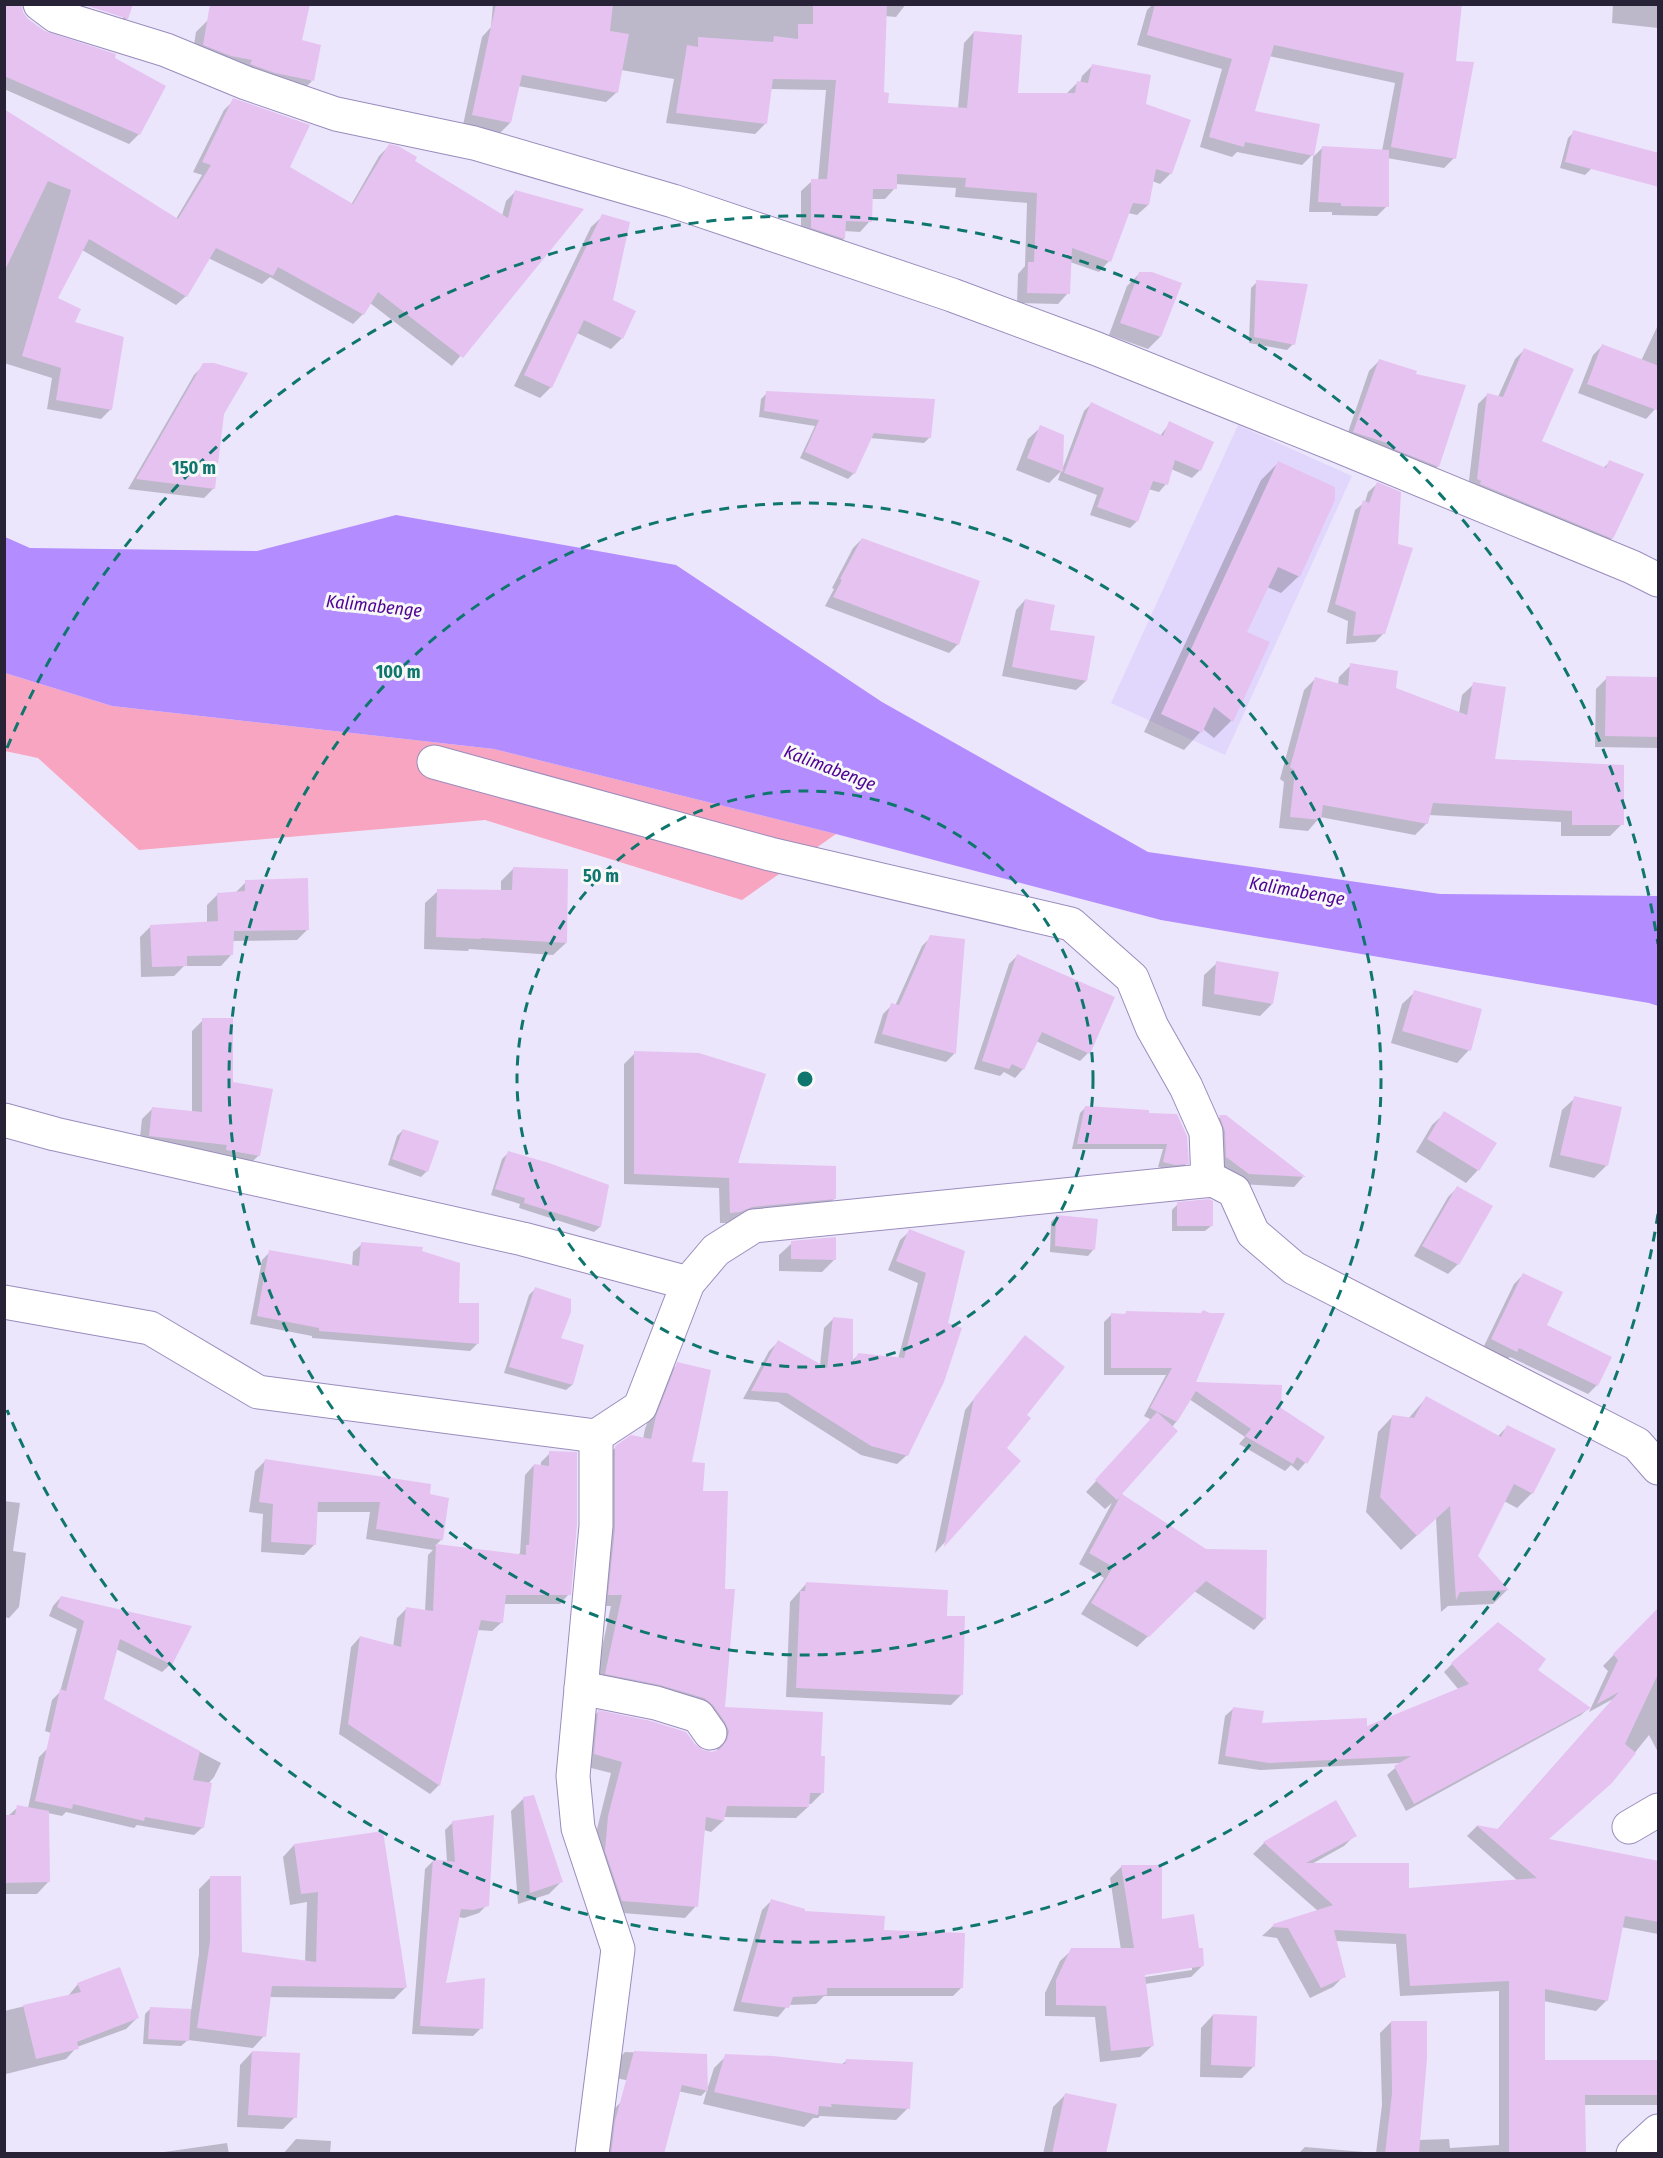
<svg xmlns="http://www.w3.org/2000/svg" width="1663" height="2158" font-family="'Fira Sans Condensed',sans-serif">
<rect width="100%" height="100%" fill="#ece6fc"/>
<path fill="#e1d7fc" d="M1238 425 1352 476 1225 755 1111 703Z"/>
<path fill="#f7a5c0" d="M5 673 112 706 494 749 836 834 742 900 485 820 139 850 38 758 5 751Z"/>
<path fill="#b38cff" d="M396 515 676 565 882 702 1148 852 1440 894 1658 896V1006L1649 1003 1161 920 836 834 494 749 112 706 5 673V537L30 548 257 551Z"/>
<g fill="#0003" fill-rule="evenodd">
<path d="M4 4 22 12 27 20 49 35 113 59 139 134 129 144 4 89Z"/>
<path d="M47 4H77L123 19V16L127 18 116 29Z"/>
<path d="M493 4H906L896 17 885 16 882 94 886 105 958 109 964 43 974 32 1016 95 1067 93 1077 83H1080L1082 76 1092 66 1144 105 1171 173 1160 184 1152 181 1148 205 1137 215 1128 213 1109 261 1099 272 1070 262 1068 293 1058 304 1017 303 1018 274 1025 266 1027 203 955 197 956 188 895 184V188L885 199H871L870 221 860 232 844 231V239L833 249 801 238V191L812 181H818L826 90 770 89 766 123 755 134 666 123 674 79 621 70 617 92 606 102 518 86 510 123 500 133 463 125 482 37 491 27Z"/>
<path d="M1153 4H1173L1454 62V158L1444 168 1387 158V206L1377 216 1332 215V212H1309L1313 157 1323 147 1382 151 1395 83 1269 56 1253 112 1312 155 1302 165 1237 152 1232 157 1200 147 1222 69 1137 45 1147 10Z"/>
<path d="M1613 4H1658V28L1612 23Z"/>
<path d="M208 20 312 81 300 93 192 57 196 32Z"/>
<path d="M234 100 289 168 351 205 379 156 389 146 502 216 506 201 516 191 581 210 452 366 370 303 363 314 353 324 270 277 262 284 208 258 186 296 176 305 82 250 56 299 73 323 111 409 101 419 47 409 52 378 4 363V111L176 219 202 175 193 172 224 110Z"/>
<path d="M1574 132 1591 169 1585 175 1560 168 1568 138Z"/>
<path d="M603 216 611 301 622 338 611 349 577 333 551 387 540 398 514 386 591 227Z"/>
<path d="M1140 273 1160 337 1148 349 1109 335 1127 286Z"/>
<path d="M1257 282 1293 344 1287 350 1249 343 1251 288Z"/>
<path d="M1658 325V402L1655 409 1646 419 1578 393 1593 355 1602 346 1641 361Z"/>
<path d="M1525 349 1540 442 1603 468 1610 462 1612 538 1602 548 1468 489 1478 404 1488 394 1498 397 1515 359Z"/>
<path d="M1379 361 1438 466 1428 476 1345 441 1369 371Z"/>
<path d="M204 365 222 413 214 488 204 498 128 489 194 375Z"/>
<path d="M767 393 930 437 924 443 870 438 854 473 848 479 800 458 815 426 759 417 761 399Z"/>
<path d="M1091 404 1160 436 1170 423 1200 470 1192 478 1171 469 1166 484 1159 492 1148 489 1137 521 1130 528 1090 515 1097 495 1058 480 1061 471 1049 483 1016 470 1028 439 1041 427 1062 470 1084 411Z"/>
<path d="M1278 463 1299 576 1281 593 1267 587 1245 632 1268 643 1231 721 1214 738 1203 729 1184 750 1144 732 1261 480Z"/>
<path d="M1377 484 1384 633 1375 642 1346 644 1348 621 1327 612 1355 510 1365 502 1368 492Z"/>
<path d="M862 539 958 644 949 653 825 606 834 589 832 588 853 548Z"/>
<path d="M1025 600 1086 681 1076 690 1002 676 1016 610Z"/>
<path d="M1351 665 1395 689 1459 713 1462 695 1474 684 1493 760 1622 824 1610 836H1561V822L1429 815 1427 823 1415 835 1320 817 1308 831 1279 828 1284 782 1280 779 1304 690 1315 679 1338 685 1339 677Z"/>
<path d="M1607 678 1658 679V748L1595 747 1596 689Z"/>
<path d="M513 869 566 943 553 955 469 949 468 951 424 949 425 903 438 891 501 892V881Z"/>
<path d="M246 882 308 929 297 940 232 941 231 955 221 966H184L174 976 141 977 140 937 151 926 207 923V905L218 894 235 893Z"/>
<path d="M931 937 954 1054 946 1062 874 1043 883 1014 892 1005 895 1006 922 946Z"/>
<path d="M1017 956 1088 1053 1080 1061 1036 1041 1023 1069 1015 1078 1004 1072 1000 1076 974 1069 1009 964Z"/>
<path d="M1217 963 1272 1004 1260 1016 1202 1006 1204 975Z"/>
<path d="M1415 992 1469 1050 1457 1063 1391 1043 1402 1004Z"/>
<path d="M203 1020 231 1083 259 1155 248 1166 139 1146 142 1119 152 1109 192 1113V1031Z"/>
<path d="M635 1053 736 1165 835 1198 824 1209 740 1218 728 1223H720L719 1188 624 1184V1064Z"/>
<path d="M1575 1098 1606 1166 1594 1178 1549 1167 1562 1110Z"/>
<path d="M1086 1107 1147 1114 1187 1163 1181 1169 1168 1170 1158 1167 1163 1149H1072L1080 1113Z"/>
<path d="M1445 1113 1495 1144 1478 1170 1466 1183 1416 1152 1432 1125Z"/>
<path d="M1220 1117H1225L1303 1177 1294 1187 1238 1184 1216 1168 1209 1127Z"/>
<path d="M403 1130 427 1171 421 1177 388 1165 397 1136Z"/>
<path d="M508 1153 608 1186 600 1227 594 1232 519 1208 520 1204 491 1195 502 1159Z"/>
<path d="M1457 1188 1491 1207 1458 1264 1448 1274 1414 1256 1448 1197Z"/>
<path d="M1178 1204 1211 1226 1205 1231H1172V1210Z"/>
<path d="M1057 1216 1093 1250 1088 1256 1050 1252 1051 1222Z"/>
<path d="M910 1231 963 1252 907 1455 897 1464 861 1455 778 1402 743 1399 769 1351 778 1342 820 1365 824 1328 833 1319 852 1361 859 1354 898 1359 918 1283 888 1270 900 1240Z"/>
<path d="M792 1243 835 1259 822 1272 779 1271V1255Z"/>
<path d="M362 1244 421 1253 457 1304 478 1343 470 1351 312 1338V1336L250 1324 262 1260 270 1252 352 1266 353 1252Z"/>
<path d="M1523 1275 1545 1326 1597 1385 1588 1394 1510 1357 1506 1360 1483 1348 1514 1284Z"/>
<path d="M535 1289 560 1339 583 1346 572 1385 566 1390 504 1373 529 1295Z"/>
<path d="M1127 1312 1194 1384 1279 1409 1323 1438 1305 1463 1298 1471 1291 1465 1285 1471 1239 1444 1245 1437 1189 1399 1176 1422 1120 1494 1205 1550 1265 1551 1264 1619 1254 1630 1194 1591 1137 1647 1081 1614 1104 1578 1079 1564 1112 1503 1105 1509 1086 1492 1152 1420 1144 1416 1166 1375H1104V1322L1111 1315H1124Z"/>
<path d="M1025 1337V1415L1005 1448 1019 1461 935 1553 965 1410Z"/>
<path d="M678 1364 690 1463 701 1492 723 1590 724 1709 819 1758 822 1793 811 1804H808V1807L796 1818 723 1817V1821L711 1832 704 1830 696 1906 685 1918 610 1912 594 1863 597 1829 611 1773 583 1766 587 1724 598 1712 701 1751 711 1753 717 1751 718 1744 594 1685 611 1606H598L604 1459 616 1447 643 1439 645 1429 666 1375Z"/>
<path d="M1426 1398 1497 1437 1507 1427 1532 1493 1517 1508 1504 1501 1476 1556 1507 1590 1493 1604 1448 1606 1441 1612 1436 1518 1401 1550 1366 1512 1378 1432 1392 1417 1408 1419Z"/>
<path d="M550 1453 569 1594 560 1604H504L502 1622 492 1631 477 1630 439 1785 430 1794 339 1734 351 1647 360 1637 393 1647 397 1618 406 1609 425 1611 428 1555 433 1550 366 1539 370 1512H316L314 1545 304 1555 261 1552 263 1514 249 1512 255 1471 265 1461 428 1496 442 1539 435 1546 518 1555 520 1553 525 1475 534 1465 541 1466V1462Z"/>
<path d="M4 1501 20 1503 13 1551 26 1553 19 1607 9 1618 4 1617Z"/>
<path d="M806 1584 945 1618 962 1694 951 1705 786 1697 790 1602Z"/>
<path d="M61 1597 171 1664 162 1672 116 1649 102 1700 221 1763 214 1777 208 1784 203 1827 194 1835 137 1825 134 1828 66 1812 62 1816 48 1813 49 1881 37 1894H4V1816H8L18 1807 28 1808 39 1757 48 1748H94L45 1731 52 1700 60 1692 77 1629 49 1616 53 1606Z"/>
<path d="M1658 1609V1752L1649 1735 1612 1781 1547 1840 1658 1862V1934L1621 1927 1607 2000 1596 2011 1543 2001V2061H1658V2105H1584V2154H1298L1305 2147 1376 2153 1382 2105 1380 2033 1391 2022 1418 2140 1449 2139 1450 2148 1499 2145V1991L1400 1996 1396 1944 1335 1941 1344 1976 1333 1987 1310 1998 1277 1938 1262 1936 1273 1926 1318 1911 1253 1854 1264 1843 1335 1802 1355 1835 1344 1846 1310 1865 1408 1889 1518 1881 1467 1836 1477 1826 1497 1830 1613 1699 1589 1712 1608 1671 1603 1666Z"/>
<path d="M1452 1664 1536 1670 1589 1708 1581 1715 1406 1811 1387 1775 1401 1763 1260 1770 1218 1764 1225 1716 1234 1708 1260 1725 1366 1728 1459 1690 1444 1672Z"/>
<path d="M523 1799 561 1882 549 1894 518 1904 511 1811Z"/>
<path d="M453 1822 487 1905 479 1913 464 1918 458 1917 444 1985 481 2028 473 2036 412 2034 425 1869 433 1861 447 1862 445 1830Z"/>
<path d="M294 1845 406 1987 394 1999 269 1997 264 2036 253 2048 188 2040 181 2046 143 2044 145 2014 151 2008 191 2011 199 1954V1889L210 1878 240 1953 305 1962 307 1902 290 1905 283 1857Z"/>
<path d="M1122 1866 1160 1921 1202 1966 1191 1977 1145 1984 1152 2046 1140 2057 1100 2062 1095 2017 1045 2016V1993L1060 1961 1072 1950H1121L1110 1878ZM1192 1966V1970L1138 1978V1975Z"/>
<path d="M771 1901 804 1913 882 1932 962 1987 953 1996H824L816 2004 788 2005 778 2017 733 2011 762 1910Z"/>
<path d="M78 1984 137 2018 126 2029 77 2047 66 2059 6 2074 4 2154V2011L68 1996Z"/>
<path d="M1213 2015 1254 2066 1242 2078 1200 2077 1201 2028Z"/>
<path d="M252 2052 295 2117 283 2129 237 2127 240 2065Z"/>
<path d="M625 2052 706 2055 707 2090 714 2068 726 2056 841 2065 846 2061 908 2108 896 2120 820 2116 818 2118H813L804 2127 703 2104 707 2090 701 2096 616 2078 619 2058Z"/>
<path d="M1065 2095 1105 2154H1043L1053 2107Z"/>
<path d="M622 2101 662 2154H608L611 2112Z"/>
<path d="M296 2139 331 2141 330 2154H283Z"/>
<path d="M227 2143 229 2154H163L164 2152Z"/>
</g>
<g fill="#e6c2f1">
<path d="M4 4H22L23 12 28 19 45 31 116 54 115 58 166 86 140 135 4 76Z"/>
<path d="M82 4H133L128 19Z"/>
<path d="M210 4H310L302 40 321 45 314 81 275 73 250 64 252 60 231 56 203 45Z"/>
<path d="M496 4H613L610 31 629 34 618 93 522 75 511 123 472 115Z"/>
<path d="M813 4H887L884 92 889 93 888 103 967 108 974 31 1022 35 1018 93H1075L1077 81 1088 83 1092 64 1151 75 1146 104 1191 120 1172 174 1156 169 1149 205 1133 203 1111 262 1072 248 1070 294 1027 293 1028 262H1034L1037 193 965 187 966 178 897 174V189H873L872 222 846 221 845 239 811 228V179H827L836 80 773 79 767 124 676 113 687 45 698 47V37L773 42 774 36 798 39V24H813Z"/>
<path d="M1155 4H1462L1456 61 1474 62 1456 159 1391 147 1404 73 1274 45 1255 111 1320 124 1314 156 1245 142 1244 147 1209 137 1232 59 1147 35Z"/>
<path d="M233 98 310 125 290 167 353 204 389 144 398 146 417 157 415 161 508 218 515 190 584 209 463 358 378 292 364 315 278 267 273 276 216 248 187 297 89 239 58 298 81 309 75 322 124 337 112 410 56 400 61 368 22 356 71 190 48 181 4 272V109L178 219 211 165 202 162Z"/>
<path d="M1573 130 1659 153V187L1565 162Z"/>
<path d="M1322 146 1389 150V207L1341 206V203L1318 202Z"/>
<path d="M602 214 630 222 613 300 636 311 623 339 584 320 552 388 524 375Z"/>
<path d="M1139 272H1152L1182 283 1161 337 1120 323Z"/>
<path d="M1256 280 1308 284 1295 345 1254 337Z"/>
<path d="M1602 344 1659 366V411L1587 384Z"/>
<path d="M1524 348 1574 369 1542 441 1606 468 1609 460 1644 474 1613 539 1480 484 1481 481 1477 479 1487 393 1503 397Z"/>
<path d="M1379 359 1417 371 1416 374 1466 385 1439 467 1389 447 1390 444 1353 432Z"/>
<path d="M203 363H214L248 373 224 414 215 489 136 479Z"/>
<path d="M766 391 935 399 931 438 874 433 855 474 805 452 819 420 764 411Z"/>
<path d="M1091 402 1163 436 1169 421 1214 442 1201 471 1175 460 1168 485 1153 481 1138 522 1097 507 1104 488 1064 473Z"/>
<path d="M1040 425 1064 435 1063 472 1027 458Z"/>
<path d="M1278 461 1335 487V500L1300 577 1278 567 1247 632 1270 642 1233 722 1214 707 1202 733 1161 714Z"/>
<path d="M1377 482 1401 492 1398 544 1413 548 1385 634 1353 636 1356 612 1335 604 1363 500 1369 503Z"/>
<path d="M862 538 980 581 959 645 833 597 842 580 840 579Z"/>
<path d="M1025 599 1055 605 1050 630 1095 636 1087 681 1012 667Z"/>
<path d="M1350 663 1398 671 1396 688 1467 715 1473 682 1506 687 1495 759 1624 765V825H1572V811L1433 803 1428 824 1323 805 1321 820 1290 817 1295 771 1290 767 1315 677 1348 686Z"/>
<path d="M1606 676 1659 677V737L1605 736Z"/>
<path d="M513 867 568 869 567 943 481 938V939L436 937 437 889 512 890Z"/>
<path d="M308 878 309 930 234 931 233 955 187 956V966L152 967 150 925 218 921 217 893 245 891V880Z"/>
<path d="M930 935 965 939 956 1054 882 1034 891 1003 899 1005Z"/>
<path d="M1017 954 1115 997 1090 1054 1042 1032 1024 1070 1012 1064 1009 1069 982 1061Z"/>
<path d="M1216 961 1279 972 1273 1004 1214 994Z"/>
<path d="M1414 990 1482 1009 1471 1051 1402 1031Z"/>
<path d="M202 1018H233V1082L273 1089 260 1156 226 1150 227 1145 149 1136 152 1107 202 1112Z"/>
<path d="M634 1051 699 1053 766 1074 738 1163 836 1166V1199L752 1207 740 1212 730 1213 729 1178 634 1174Z"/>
<path d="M1574 1096 1622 1107 1608 1166 1560 1155Z"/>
<path d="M1085 1106 1149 1110V1113L1177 1114 1187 1136 1189 1164 1175 1165 1163 1162 1167 1144H1077Z"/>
<path d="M1444 1111 1497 1143 1479 1171 1427 1139Z"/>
<path d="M1219 1115H1226L1306 1177 1249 1174 1226 1157 1225 1131Z"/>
<path d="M403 1129 439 1141 428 1172 392 1159Z"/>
<path d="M508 1151 549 1163 609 1185 601 1227 524 1203 525 1198 495 1189Z"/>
<path d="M1457 1186 1493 1206 1459 1265 1422 1246Z"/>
<path d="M1209 1199 1213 1201V1226H1177V1202Z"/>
<path d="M1056 1215 1098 1219 1095 1250 1055 1246Z"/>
<path d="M909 1229 965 1251 948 1323 962 1328 944 1382 908 1456 871 1446 787 1393 751 1391 778 1340 827 1368 833 1317 853 1319V1364L858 1353 904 1358 926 1273 896 1261Z"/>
<path d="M836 1237V1260L791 1259V1241Z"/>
<path d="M361 1242 423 1247 422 1251 460 1263 459 1303H479V1344L319 1331V1328L257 1316 269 1250 359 1266Z"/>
<path d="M1523 1273 1563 1292 1547 1325 1612 1357 1598 1386 1519 1348 1517 1352 1491 1339Z"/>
<path d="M535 1287 571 1299V1312L561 1338 584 1345 573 1385 509 1367Z"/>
<path d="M1203 1310 1210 1313H1225L1196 1382 1282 1385 1281 1408 1325 1437 1307 1464 1297 1457 1293 1464 1245 1436 1251 1429 1196 1391 1177 1422 1150 1408 1172 1368H1111V1313L1126 1314V1311L1201 1313Z"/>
<path d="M1025 1335 1065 1367 1027 1415 1031 1418 1007 1448 1021 1461 944 1547 974 1398Z"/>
<path d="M677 1362 711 1370 692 1462 705 1463 703 1491H728L725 1589H735L725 1707 823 1712 821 1756H825L824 1793H810L809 1807 727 1806 724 1821 706 1817 698 1907 622 1901 605 1851 608 1816 622 1762 594 1754 598 1710 651 1721 686 1732 695 1744 703 1750 712 1752 720 1749 727 1740 729 1731 725 1722 713 1705 704 1698 660 1685 605 1674 622 1595H608L615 1528V1446L631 1435 651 1439 656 1416Z"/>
<path d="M1426 1396 1501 1437 1507 1425 1556 1449 1533 1494 1514 1484 1478 1556 1509 1590 1460 1592 1456 1600 1450 1506 1417 1536 1380 1497 1392 1415 1414 1418Z"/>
<path d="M1157 1412 1178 1431 1122 1494 1206 1549 1267 1550 1266 1620 1206 1581 1149 1637 1091 1603 1113 1567 1089 1553 1120 1497 1117 1500 1095 1480Z"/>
<path d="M549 1451 577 1452V1525L571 1595H506L503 1623 481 1620 440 1786 348 1724 360 1636 401 1647 406 1607 433 1611 436 1544 526 1555V1545H529L534 1464 549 1466Z"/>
<path d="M265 1459 431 1484 430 1494 449 1498 443 1540 376 1529 380 1502H318L316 1545 271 1542 273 1504 259 1502Z"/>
<path d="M806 1582 948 1590 947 1616H965L963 1695 796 1688 800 1591H805Z"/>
<path d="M61 1596 192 1626 172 1665 120 1639 104 1699 200 1751 193 1780 212 1783 204 1828 145 1817 144 1821 73 1804 72 1809 35 1801 60 1689 66 1691 84 1621 57 1607Z"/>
<path d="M1659 1607V1672L1625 1744 1636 1753 1612 1783 1549 1839 1659 1861V1922L1625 1916 1608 2001 1545 1989V2060H1659V2095H1585L1586 2154H1509V1981L1410 1986 1406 1934 1334 1930 1346 1977 1321 1988 1288 1928 1273 1927V1924L1333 1905 1263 1842 1336 1800 1357 1836 1306 1863H1409V1888L1537 1878 1476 1825 1498 1829 1619 1692 1597 1704 1618 1660 1613 1654Z"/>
<path d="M1498 1622 1546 1659 1538 1670 1591 1708 1414 1804 1394 1766 1411 1756 1269 1763 1225 1756 1233 1707 1264 1711 1262 1723 1367 1718V1726L1469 1684 1451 1663Z"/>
<path d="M534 1795 563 1882 530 1893 523 1797Z"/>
<path d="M17 1805 49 1811 50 1882 4 1883V1815H15Z"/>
<path d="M494 1815 489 1906 473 1910 461 1909 446 1983 485 1978 483 2029 420 2026 433 1859 455 1862 452 1821Z"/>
<path d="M383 1831 407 1988 272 1986 266 2037 197 2028 210 1941V1876H241L242 1952 316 1962 318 1892 301 1894 294 1844Z"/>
<path d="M1121 1865H1162V1919L1194 1914 1199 1948H1203L1204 1966 1145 1975 1154 2046 1111 2051 1106 2006 1056 2005V1980L1071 1948H1134Z"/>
<path d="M771 1899 805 1909V1911L885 1916 884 1930 965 1933 963 1988H827V1995L793 1997 789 2008 741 2002Z"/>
<path d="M120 1967 139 2018 77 2042 79 2049 36 2059 23 2005 81 1992 77 1983Z"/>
<path d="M150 2007 191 2009 189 2041 148 2039Z"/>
<path d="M1213 2014 1257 2016 1255 2067 1211 2065Z"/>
<path d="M1391 2021H1427V2058L1419 2154H1385L1392 2093Z"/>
<path d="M252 2051 300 2053 297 2118 248 2115Z"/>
<path d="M634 2051 707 2054 708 2091 682 2085 664 2154H611L615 2121Z"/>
<path d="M725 2054 773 2056 845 2064 846 2059 913 2062 910 2109 831 2104 832 2107 819 2106 818 2115 714 2092Z"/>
<path d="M1065 2093 1117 2104 1106 2154H1052Z"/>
</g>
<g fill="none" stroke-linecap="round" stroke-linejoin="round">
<g stroke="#9a8cbd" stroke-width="35">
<g id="minor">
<path d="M40 4 56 16 166 50 246 83 336 114 474 143 673 201 952 295 1097 349 1336 445 1632 567 1658 580"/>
<path d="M434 762 770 854 1071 924 1132 978 1152 1027 1186 1087 1206 1132 1208 1180"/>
<path d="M4 1120 55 1134 523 1239 688 1283"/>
<path d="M4 1302 150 1328 258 1392 596 1436 640 1407 688 1283 716 1250 754 1226 1213 1180 1234 1191 1253 1233 1294 1268 1637 1444 1658 1468"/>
<path d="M581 1688 656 1703 698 1716 710 1733"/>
<path d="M1629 1827 1658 1810"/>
<path d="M592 2154 618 1949 578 1828 573 1776 596 1526V1436"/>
<path d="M1633 2154 1658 2131"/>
</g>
</g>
<use href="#minor" stroke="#fff" stroke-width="33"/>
</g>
<g fill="none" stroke="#0f766e" stroke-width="3" stroke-dasharray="10 8">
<circle cx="805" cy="1079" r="288"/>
<circle cx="805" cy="1079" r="576"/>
<path d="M1658 1214A864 864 0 0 1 7 1410M7 748A864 864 0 0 1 1658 944"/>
</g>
<g text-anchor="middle" stroke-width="6" stroke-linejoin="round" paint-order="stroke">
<g font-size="18" font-style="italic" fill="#4f0395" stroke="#f7f7f7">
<text transform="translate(374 606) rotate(6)" y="6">Kalimabenge</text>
<text transform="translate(830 768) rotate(21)" y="6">Kalimabenge</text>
<text transform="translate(1297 891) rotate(10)" y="6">Kalimabenge</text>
</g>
</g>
<circle cx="805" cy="1079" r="9" fill="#0f766e" stroke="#f7f7f7" stroke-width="3"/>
<g font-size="18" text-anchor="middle" font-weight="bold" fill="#0f766e" stroke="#f7f7f7" stroke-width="6" stroke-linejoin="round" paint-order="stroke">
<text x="194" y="474">150 m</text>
<text x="398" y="678">100 m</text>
<text x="601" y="882">50 m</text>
</g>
<rect width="1663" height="2158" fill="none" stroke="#282236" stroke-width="12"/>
</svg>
